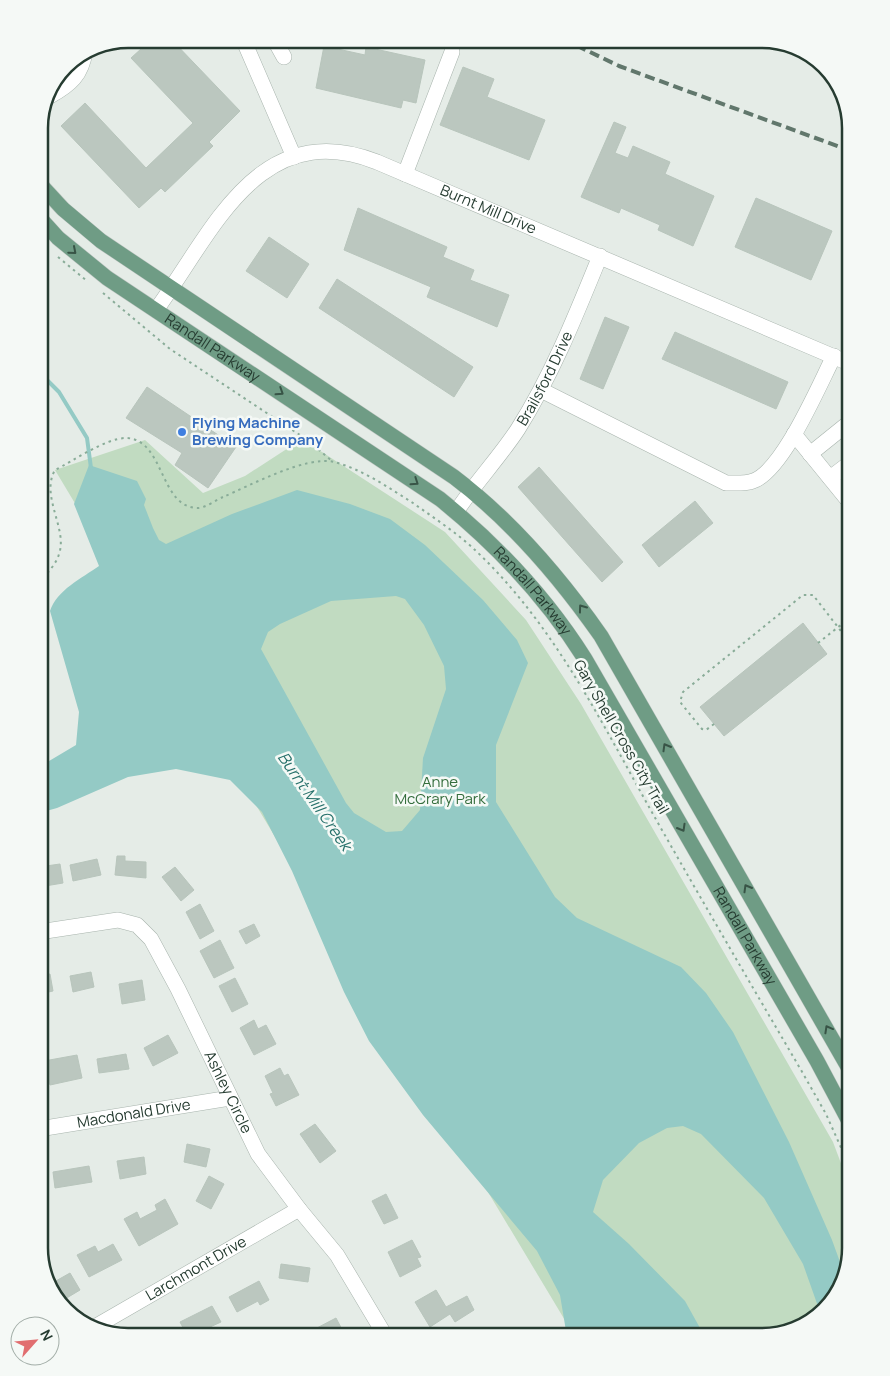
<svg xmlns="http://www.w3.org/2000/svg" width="890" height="1376" font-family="Manrope,sans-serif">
<rect width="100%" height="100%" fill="#e5ece7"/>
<path fill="#c1dbc1" d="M302 439 445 532 526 620 581 704 833 1142 851 1190V1249L837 1298 802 1328 763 1337H575L55 470 145 440 203 493 245 476Z"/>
<path fill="#94cac5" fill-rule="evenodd" d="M89 465 137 481 146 499 144 505 153 528 159 540 166 544 232 514 297 490 350 504 390 519 425 545 483 600 517 640 528 663 496 745V802L555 897 577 918 681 967 706 993 733 1032 789 1142 832 1240 844 1273 837 1298 820 1312 803 1264 764 1198 701 1134 683 1126 667 1128 639 1143 603 1180 593 1212 629 1244 685 1301 705 1337H567L560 1295 537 1251 423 1115 369 1041 344 992 292 871 262 812 230 780 176 769 128 777 57 808 39 813V767L76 745 79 712 50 611C57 590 82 578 99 566L74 504ZM396 596 405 599 424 625 444 666 446 689 423 758 420 810 402 831 386 832 354 813 346 803 261 649 268 632 280 624 331 601Z"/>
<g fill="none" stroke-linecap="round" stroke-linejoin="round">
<path stroke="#94cac5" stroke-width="4" d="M39 372 59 392 87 438 91 468"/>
</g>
<g fill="#bbc7bf" stroke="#b8c5bc">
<path d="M152 39H171L240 111 209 142 213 146 165 192 161 188 139 208 61 126 85 103 146 168 193 123 131 58Z"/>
<path d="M324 46 365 55 366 47 425 60 416 103 403 100 401 108 316 88Z"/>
<path d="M463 67 494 79 487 97 545 120 529 160 440 125Z"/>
<path d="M614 122 626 127 615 153 628 158 633 146 670 162 665 174 714 196 693 246 658 230 660 225 621 208 619 213 581 197Z"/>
<path d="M756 198 832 231 811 280 735 247Z"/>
<path d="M358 208 447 247 443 257 474 270 470 280 509 295 497 327 427 297 431 287 344 250Z"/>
<path d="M269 237 309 264 287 298 246 271Z"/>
<path d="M337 279 473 367 454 397 319 308Z"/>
<path d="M605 317 629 327 603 389 580 379Z"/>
<path d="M675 332 788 382 776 409 662 359Z"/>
<path d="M147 387 236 447 208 488 175 465 182 453 126 418Z"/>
<path d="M539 467 623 562 602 582 518 487Z"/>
<path d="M695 501 713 523 659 567 642 545Z"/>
<path d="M803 623 827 654 724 736 700 707Z"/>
<path d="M117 856H125V861L146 862V878L115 875Z"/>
<path d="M97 859 101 875 73 881 70 865Z"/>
<path d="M60 864 63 883 39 887V867Z"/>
<path d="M175 867 194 890 181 901 162 877Z"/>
<path d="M200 904 214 931 200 939 186 912Z"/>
<path d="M254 924 260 936 246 944 239 931Z"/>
<path d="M220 940 234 968 214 978 200 951Z"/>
<path d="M91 972 94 987 73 992 70 976Z"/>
<path d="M50 974 53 991 44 993 45 999 39 1001V976Z"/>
<path d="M235 978 248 1004 232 1012 219 986Z"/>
<path d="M142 980 145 1000 122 1004 119 984Z"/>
<path d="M254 1020 258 1029 266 1025 276 1044 254 1055 240 1028Z"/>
<path d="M168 1035 178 1053 153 1066 144 1048Z"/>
<path d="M126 1054 129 1069 99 1073 97 1059Z"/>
<path d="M77 1055 82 1078 50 1085 44 1061Z"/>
<path d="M280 1068 284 1076 288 1074 299 1095 276 1106 270 1094 273 1093 265 1076Z"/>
<path d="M315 1124 336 1151 320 1163 300 1134Z"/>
<path d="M187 1144 210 1149 206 1167 184 1162Z"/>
<path d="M144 1157 146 1174 120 1179 117 1161Z"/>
<path d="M89 1166 92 1182 55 1188 53 1172Z"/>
<path d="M209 1176 224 1184 211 1209 196 1201Z"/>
<path d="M386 1194 398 1218 384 1224 372 1201Z"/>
<path d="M165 1199 178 1224 139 1246 124 1219 137 1212 140 1219 157 1210 155 1205Z"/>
<path d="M412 1240 421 1257 417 1258 421 1266 400 1277 388 1252Z"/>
<path d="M113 1244 122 1260 89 1277 77 1255 95 1246 98 1252Z"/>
<path d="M281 1264 310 1268 308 1282 279 1278Z"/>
<path d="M70 1273 80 1290 60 1302 47 1286Z"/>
<path d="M259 1281 269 1300 260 1305 258 1301 237 1312 229 1297Z"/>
<path d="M436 1290 446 1307 467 1296 474 1310 455 1322 450 1314 430 1327 415 1302Z"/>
<path d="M212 1306 221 1322 188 1337 180 1322Z"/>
<path d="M336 1318 346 1337H319L315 1329Z"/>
</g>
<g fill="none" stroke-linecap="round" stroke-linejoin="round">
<g stroke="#a8b4ad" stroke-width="16">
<g id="minor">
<path d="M243 39 294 157"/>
<path d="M274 39 284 57"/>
<path d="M50 96C70 85 82 75 85 51"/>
<path d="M405 174 452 52"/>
<path id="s1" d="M156 310C212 234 258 115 377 162L851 364"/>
<path d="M541 390 726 483C735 483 745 484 753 481 783 471 819 385 834 356"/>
<path d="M794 434 851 504"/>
<path d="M810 454 851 421"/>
<path d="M830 478 851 462"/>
<path id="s2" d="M456 512C475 483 499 458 518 429 552 375 576 315 600 256"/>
<path id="s3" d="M39 932 118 920 137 925 151 939 178 989 258 1154 299 1209 337 1255 386 1337"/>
<path id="s4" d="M39 1129 230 1098"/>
<path id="s5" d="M93 1328 299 1209"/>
</g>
</g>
<g stroke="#c2c8c5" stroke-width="16">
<g id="major">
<path d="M39 183 63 209 101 241 454 477C512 521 559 576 601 636L851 1072"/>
<path id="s6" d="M39 217 58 238 107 278 440 499C497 545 546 597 585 659L817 1061 851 1125"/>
</g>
</g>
<g stroke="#89ac98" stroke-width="2" stroke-dasharray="2.5 4" stroke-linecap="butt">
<path d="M58 257 87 281"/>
<path d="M103 293 170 349 306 439 332 461"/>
<path d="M39 583C46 574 56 565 59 554 68 529 40 496 55 470 73 461 106 438 126 438 165 439 159 508 198 508 205 508 216 500 223 497 249 486 307 455 334 462 362 469 389 488 413 503 434 518 457 533 475 550 556 626 604 728 658 823 705 906 753 988 801 1070L826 1114 851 1170"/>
<path d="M818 643 851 617"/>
<path d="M714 724 706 730 702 729 680 702 683 692 803 595H813L851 644"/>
</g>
<use href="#minor" stroke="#fff" stroke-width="15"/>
<use href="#major" stroke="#6f9c85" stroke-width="15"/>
<path stroke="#61776c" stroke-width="4" stroke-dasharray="10 5" stroke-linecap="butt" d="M563 39 619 66 851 151"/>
</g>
<defs><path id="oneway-chevron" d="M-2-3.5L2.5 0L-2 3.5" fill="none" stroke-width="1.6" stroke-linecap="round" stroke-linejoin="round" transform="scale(1.25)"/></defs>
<g stroke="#385446">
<use href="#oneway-chevron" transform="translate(73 251) rotate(41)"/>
<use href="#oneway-chevron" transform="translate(280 392) rotate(33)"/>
<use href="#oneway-chevron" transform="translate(415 482) rotate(34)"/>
<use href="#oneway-chevron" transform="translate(582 608) rotate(-126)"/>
<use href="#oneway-chevron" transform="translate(666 747) rotate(-120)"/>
<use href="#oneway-chevron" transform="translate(682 828) rotate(60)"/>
<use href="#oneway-chevron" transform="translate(747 888) rotate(-120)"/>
<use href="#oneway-chevron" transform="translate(828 1029) rotate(-119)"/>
</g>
<circle fill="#3f7fe0" stroke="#f5f9f6" stroke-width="2" cx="182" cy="432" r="5"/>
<g text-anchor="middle" stroke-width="5" stroke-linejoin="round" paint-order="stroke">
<g font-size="15" fill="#263c31" stroke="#f5f9f6">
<text dy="5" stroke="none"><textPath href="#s1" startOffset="416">Burnt Mill Drive</textPath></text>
<text dy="5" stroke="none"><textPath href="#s6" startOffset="218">Randall Parkway</textPath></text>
<text dy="5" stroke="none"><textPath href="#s2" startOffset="161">Brailsford Drive</textPath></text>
<text dy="5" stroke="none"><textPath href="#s6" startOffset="622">Randall Parkway</textPath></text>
<text transform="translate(621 737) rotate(60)" y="5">Gary Shell Cross City Trail</text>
<text dy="5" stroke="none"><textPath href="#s6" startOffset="1028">Randall Parkway</textPath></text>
<text dy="5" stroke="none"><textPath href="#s3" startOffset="291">Ashley Circle</textPath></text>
<text dy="5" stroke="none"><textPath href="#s4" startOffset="96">Macdonald Drive</textPath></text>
<text dy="5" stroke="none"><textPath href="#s5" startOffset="119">Larchmont Drive</textPath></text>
</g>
<g font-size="15" font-weight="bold" fill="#366cbe" stroke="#f5f9f6" text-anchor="start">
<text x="192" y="428">Flying Machine<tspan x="192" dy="17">Brewing Company</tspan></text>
</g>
<g font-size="15" fill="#356e3d" stroke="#f5f9f6">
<text x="440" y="787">Anne<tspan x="440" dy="17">McCrary Park</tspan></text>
</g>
<g font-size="16" font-style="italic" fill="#27716b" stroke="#f5f9f6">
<text transform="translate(315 801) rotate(55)" y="6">Burnt Mill Creek</text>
</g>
</g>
<path d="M0 0H890V1376H0ZM128 48H762A80 80 0 0 1 842 128V1248A80 80 0 0 1 762 1328H128A80 80 0 0 1 48 1248V128A80 80 0 0 1 128 48Z" fill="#f5f9f6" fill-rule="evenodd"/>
<path fill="none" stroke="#263c31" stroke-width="2.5" d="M128 48H762A80 80 0 0 1 842 128V1248A80 80 0 0 1 762 1328H128A80 80 0 0 1 48 1248V128A80 80 0 0 1 128 48Z"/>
<g transform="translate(35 1341) rotate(63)"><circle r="24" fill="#f5f9f6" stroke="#a2ada7"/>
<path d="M0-4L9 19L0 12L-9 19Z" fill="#e16e70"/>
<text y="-8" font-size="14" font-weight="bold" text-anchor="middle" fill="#263c31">N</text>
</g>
</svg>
